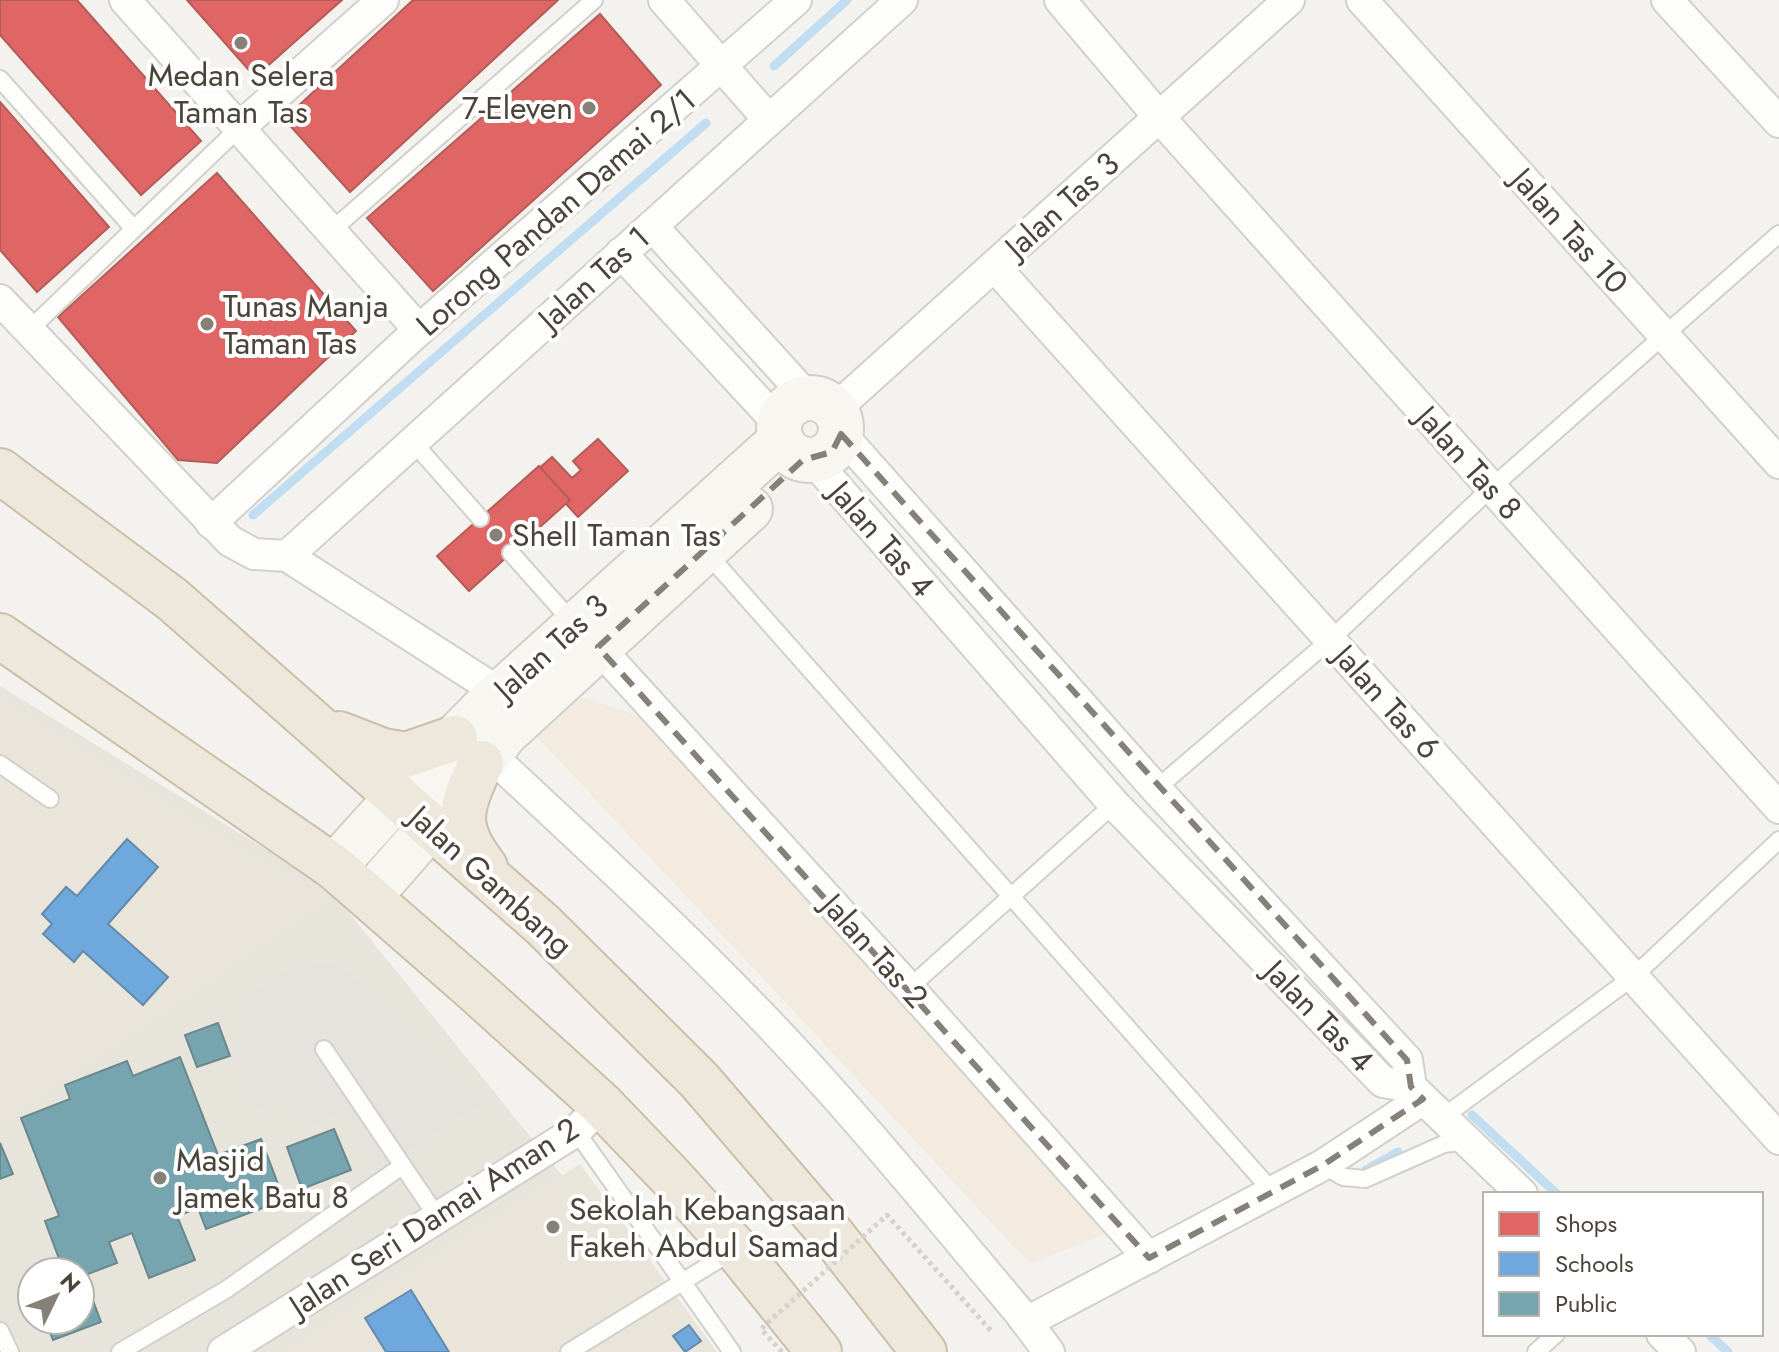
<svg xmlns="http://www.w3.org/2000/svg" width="1779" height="1352" font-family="Jost,sans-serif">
<rect width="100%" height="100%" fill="#f4f2ee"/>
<path fill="#e7e4dc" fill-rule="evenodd" d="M0 686 329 888 705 1352H0ZM32 1272H80V1320H32Z"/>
<path fill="#f3ebdf" d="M582 697 640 716 893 994 1105 1234 1030 1264 537 737Z"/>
<g fill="#eae5da">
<path d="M0 699 225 841 330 897 0 1123Z"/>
<path d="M580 1164 717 1352H285Z"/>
</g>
<path fill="#e6e3df" d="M301 960 344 968 485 1101 376 1171 345 1111 308 1129 290 1095 259 1111 236 1051 250 996Z"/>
<g fill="#e06666" stroke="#b35c58" stroke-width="2">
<path d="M0 0H77L201 141 141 195 0 35Z"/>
<path d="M187 0H342L255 77Z"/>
<path d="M413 0H558L350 192 284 119Z"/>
<path d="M600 14 661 85 433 291 367 218Z"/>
<path d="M0 102 109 227 37 292 0 250Z"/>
<path d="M217 173 356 331 217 463 178 460 58 317Z"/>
<path d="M598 439 628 471 578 517 536 471 552 457 572 478 581 470 573 461Z"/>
<path d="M539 466 570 500 469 591 437 556Z"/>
</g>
<g fill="#6fa8dc" stroke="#648aab" stroke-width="2">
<path d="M127 839 158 867 108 924 168 977 143 1005 83 951 74 962 43 934 52 924 42 914 66 887 77 896Z"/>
<path d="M411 1290 449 1352H386L365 1318Z"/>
<path d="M689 1325 701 1341 685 1352 673 1336Z"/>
</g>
<g fill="#76a5af" stroke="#69888c" stroke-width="2">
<path d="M218 1023 230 1056 197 1067 185 1035Z"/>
<path d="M180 1057 218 1155 261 1139 284 1200 206 1229 198 1208 177 1216 195 1260 149 1278 132 1233 109 1242 117 1263 80 1277V1272H64L45 1221 59 1216 21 1118 70 1099 65 1085 127 1061 133 1076Z"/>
<path d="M334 1129 351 1170 302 1189 287 1147Z"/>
<path d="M0 1143 13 1174 0 1179Z"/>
<path d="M86 1282 101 1322 53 1340 45 1320H80V1284Z"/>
</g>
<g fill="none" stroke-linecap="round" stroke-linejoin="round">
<g stroke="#c0ddf1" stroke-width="9">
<path d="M774 66 847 0"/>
<path d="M253 515 706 123"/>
<path d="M1472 1115 1557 1194"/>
<path d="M1366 1170 1398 1152"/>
<path d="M1709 1334 1728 1352"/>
</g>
<g stroke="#d2d0cb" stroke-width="20">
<g id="lane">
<path d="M0 79 134 229"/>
<path d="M331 231 594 0"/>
<path d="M28 331 239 128"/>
<path d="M413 442 480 518"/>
<path d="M705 551 1272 1191"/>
<path d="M511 553 574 624"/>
<path d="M0 764 50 799"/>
<path d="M1156 789 1330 640 1491 488 1779 234"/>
<path d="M909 988 1114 804"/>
<path d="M324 1049 438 1218"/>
<path d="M1442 1118 1633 977 1779 840"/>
<path d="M576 1131 732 1352"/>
<path d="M1323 1165 1343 1177 1365 1179 1444 1144 1466 1141"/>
<path d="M0 1331 10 1352"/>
<path d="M120 1352 227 1289 402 1166"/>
<path d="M569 1352 734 1250"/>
<path d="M1536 1352 1556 1334"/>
</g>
</g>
<g stroke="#d2d0cb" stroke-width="34">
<g id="street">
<path d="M125 0 419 330"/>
<path d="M664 0 769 120"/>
<path d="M1060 0 1159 117 1779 808"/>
<path d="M1362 0 1779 463"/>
<path d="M1667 0 1779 122"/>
<path d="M239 128 383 0"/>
<path d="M652 226 808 398"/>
<path d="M621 253 780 425"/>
<path d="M994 266 1779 1139"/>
<path d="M0 300 230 541 254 554 287 556 500 693"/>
<path d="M834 410 1289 0"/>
<path d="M841 434 1156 789 1407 1060 1411 1087"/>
<path d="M814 461 1114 804 1383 1082 1411 1087"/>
<path d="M211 523 419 330 796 0"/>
<path d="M287 556 902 0"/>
<path d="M598 647 909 988 1149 1258"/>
<path d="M488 753C602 859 718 965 822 1081 890 1156 954 1235 1019 1312L1049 1352"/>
<path d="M1411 1087 1522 1194"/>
<path d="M1027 1322 1323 1165 1423 1099"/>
<path d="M1662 1334 1680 1352"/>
<path d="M223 1352 576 1131 602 1105"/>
</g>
</g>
<g stroke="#d3cfc5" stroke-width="48">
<g id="secondary">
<circle cx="810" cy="429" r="31"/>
<path d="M334 867 398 796 487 705 781 440"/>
<path d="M369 897 431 826 506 733 750 509"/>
</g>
</g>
<g stroke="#ccbfa9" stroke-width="48">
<g id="highway">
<path d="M0 471 172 599 543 925 699 1080 833 1236 924 1352"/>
<path d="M0 636 334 867 476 991 602 1105 671 1177 736 1249 819 1352"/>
<path d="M339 734 383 751 406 755 455 738"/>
<path d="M481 763C461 808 452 825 485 867"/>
</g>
</g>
<use href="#lane" stroke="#fdfdfc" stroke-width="16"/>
<use href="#street" stroke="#fdfdfc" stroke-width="30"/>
<use href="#secondary" stroke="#f7f6f1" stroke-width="44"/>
<use href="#highway" stroke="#ede8db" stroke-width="44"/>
<path stroke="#d3d2cc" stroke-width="5" stroke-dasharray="4 4" stroke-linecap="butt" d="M782 1352 761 1329 887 1215 993 1333"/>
</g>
<path fill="none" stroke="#868178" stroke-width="6" stroke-dasharray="16 10" stroke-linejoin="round" d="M841 434 1407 1060 1411 1087 1423 1099 1323 1165 1149 1258 598 647 803 460 832 452Z"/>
<g fill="#868178" stroke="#fff" stroke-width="3">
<circle cx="241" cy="43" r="8"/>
<circle cx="589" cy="108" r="8"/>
<circle cx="207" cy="324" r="8"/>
<circle cx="496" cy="535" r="8"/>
<circle cx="160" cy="1178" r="8"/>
<circle cx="553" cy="1227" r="8"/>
</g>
<g text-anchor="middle" stroke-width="8" stroke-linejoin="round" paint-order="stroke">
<g font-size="32" fill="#4b4439" stroke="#fff" text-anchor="start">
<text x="241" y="86" text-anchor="middle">Medan Selera<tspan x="241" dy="37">Taman Tas</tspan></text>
<text x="573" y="119" text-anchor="end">7-Eleven</text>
<text x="223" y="317">Tunas Manja<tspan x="223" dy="37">Taman Tas</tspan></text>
<text x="512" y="546">Shell Taman Tas</text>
<text x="176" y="1171">Masjid<tspan x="176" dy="37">Jamek Batu 8</tspan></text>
<text x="569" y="1220">Sekolah Kebangsaan<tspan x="569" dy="37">Fakeh Abdul Samad</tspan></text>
</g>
<g font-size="32" fill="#4b4439" stroke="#fff">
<text transform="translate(1062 205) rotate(-42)" y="11">Jalan Tas 3</text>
<text transform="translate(556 212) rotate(-41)" y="11">Lorong Pandan Damai 2/1</text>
<text transform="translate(1570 231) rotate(48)" y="11">Jalan Tas 10</text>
<text transform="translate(594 278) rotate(-42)" y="11">Jalan Tas 1</text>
<text transform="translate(1469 463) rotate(48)" y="11">Jalan Tas 8</text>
<text transform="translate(882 539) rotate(49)" y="11">Jalan Tas 4</text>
<text transform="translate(551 647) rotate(-42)" y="11">Jalan Tas 3</text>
<text transform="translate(1387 702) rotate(48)" y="11">Jalan Tas 6</text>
<text transform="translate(491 881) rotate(42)" y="11">Jalan Gambang</text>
<text transform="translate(875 951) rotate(48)" y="11">Jalan Tas 2</text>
<text transform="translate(1319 1016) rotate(46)" y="11">Jalan Tas 4</text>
<text transform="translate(434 1217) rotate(-33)" y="11">Jalan Seri Damai Aman 2</text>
</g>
</g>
<rect x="1483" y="1192" width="280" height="144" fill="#ffffff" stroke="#b7b4b0" stroke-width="2"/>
<rect x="1499" y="1212" width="40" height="24" fill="#e06666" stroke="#b7b4b0" stroke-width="2"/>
<text x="1555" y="1232" font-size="24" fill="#4b4439">Shops</text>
<rect x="1499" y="1252" width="40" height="24" fill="#6fa8dc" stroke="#b7b4b0" stroke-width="2"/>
<text x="1555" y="1272" font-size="24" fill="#4b4439">Schools</text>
<rect x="1499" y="1292" width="40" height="24" fill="#76a5af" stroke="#b7b4b0" stroke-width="2"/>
<text x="1555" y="1312" font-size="24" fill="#4b4439">Public</text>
<g transform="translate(56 1296) rotate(47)"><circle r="38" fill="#ffffff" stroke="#b7b4b0" stroke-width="2"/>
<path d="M0-6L14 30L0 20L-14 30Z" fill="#868178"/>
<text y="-12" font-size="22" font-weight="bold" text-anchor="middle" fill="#4b4439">N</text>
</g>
</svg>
